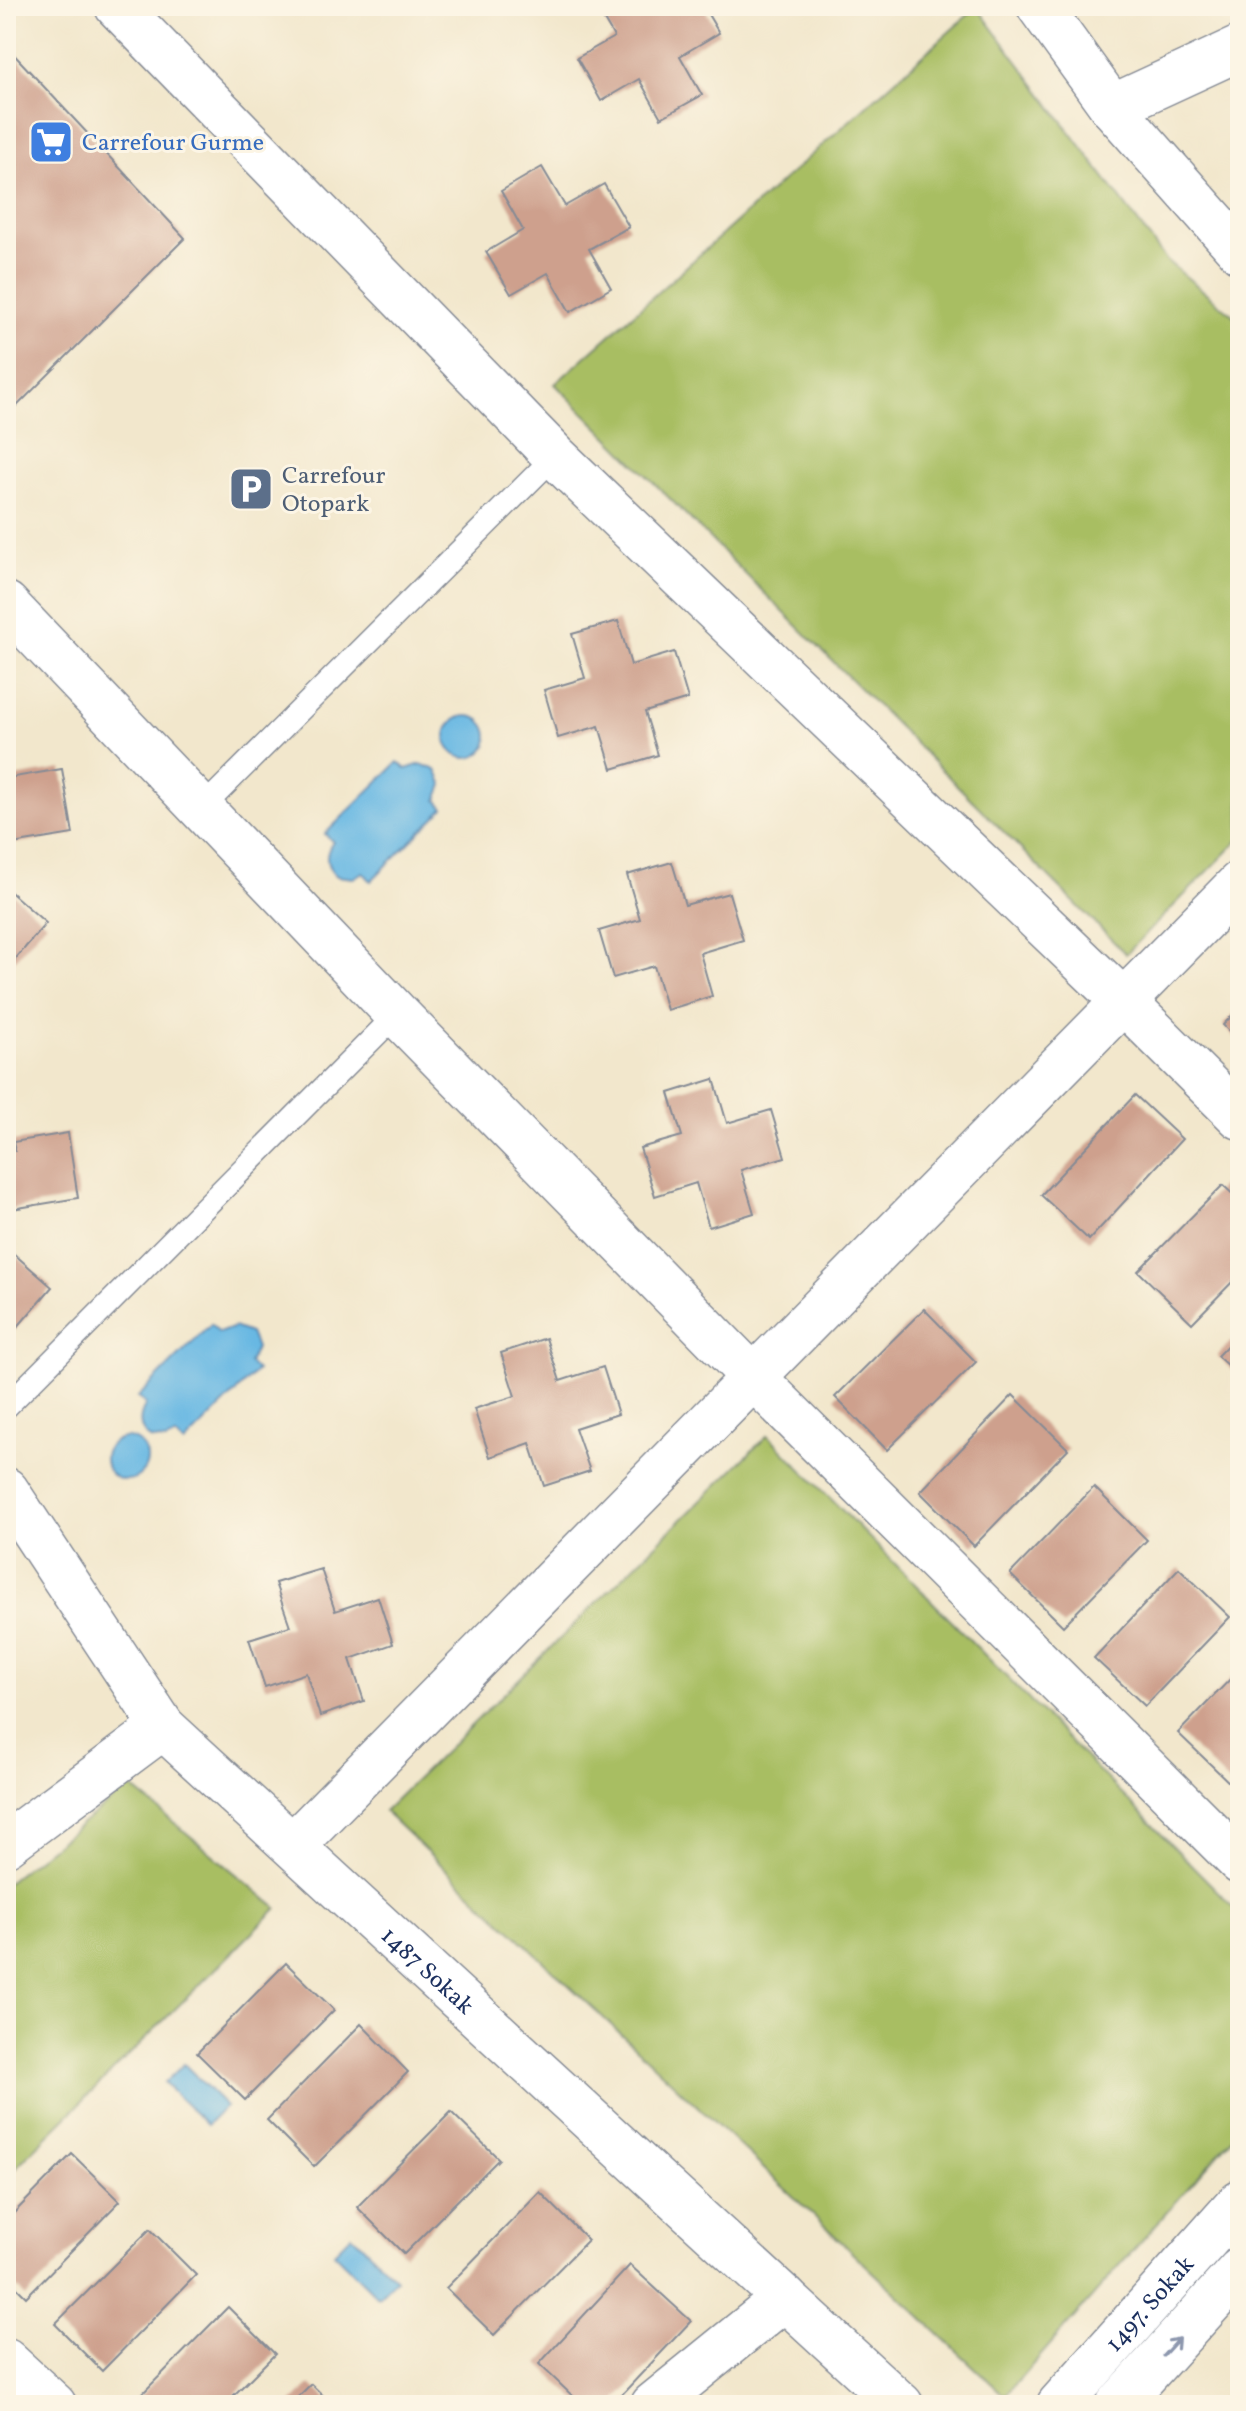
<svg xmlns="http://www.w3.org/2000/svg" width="1246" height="2411" font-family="Vollkorn,serif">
<rect width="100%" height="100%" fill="#fcf5e5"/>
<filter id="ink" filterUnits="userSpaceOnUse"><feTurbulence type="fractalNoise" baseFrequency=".0125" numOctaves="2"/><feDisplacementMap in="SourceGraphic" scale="16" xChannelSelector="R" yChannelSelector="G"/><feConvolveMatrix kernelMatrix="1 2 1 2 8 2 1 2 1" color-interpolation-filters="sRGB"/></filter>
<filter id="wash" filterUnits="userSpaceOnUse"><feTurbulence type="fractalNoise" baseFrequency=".006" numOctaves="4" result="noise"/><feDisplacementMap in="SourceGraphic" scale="32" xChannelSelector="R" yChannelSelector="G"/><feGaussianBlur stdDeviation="1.8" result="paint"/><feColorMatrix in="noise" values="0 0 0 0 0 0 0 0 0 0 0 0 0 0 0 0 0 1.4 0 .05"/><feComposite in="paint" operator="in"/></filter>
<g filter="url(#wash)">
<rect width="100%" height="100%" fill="#f2e7cc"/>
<g fill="#a8be62" stroke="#627660" stroke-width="2">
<path d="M977 7 1167 261 1240 321V839L1126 954 555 384Z"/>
<path d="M768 1435 1240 1914V2129L1005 2396 384 1811Z"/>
<path d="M130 1786 277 1908 6 2177V1883Z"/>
</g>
<g fill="#68b8e3" stroke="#4274a0" stroke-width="2">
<circle cx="467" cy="737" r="21"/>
<path d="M398 762 406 769 421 764 436 770 443 785 437 800 444 808 371 881 363 872 353 878 337 876C325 867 324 854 333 842L325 834Z"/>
<path d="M211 1324 219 1333 234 1327 250 1333 256 1348 249 1363 257 1371 184 1444 176 1436 166 1441 150 1439C138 1430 138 1417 146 1405L138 1397Z"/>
<circle cx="126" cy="1459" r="21"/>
<path d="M184 2064 226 2106 207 2125 164 2083Z"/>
<path d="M352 2235 396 2279 378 2297 334 2253Z"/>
</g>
<g id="blocks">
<g fill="#cea08d">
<path d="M596 6H651L655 13 667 6H703L719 33 680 56 702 95 661 118 639 79 601 101 577 58 614 37Z"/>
<path d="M6 46 185 238 16 407 6 405Z"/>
<path d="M542 167 565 206 604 184 629 227 589 249 611 288 570 312 548 273 511 294 486 252 523 230 501 191Z"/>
<path d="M618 621 631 665 674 652 688 699 645 712 658 755 612 769 599 726 558 738 544 690 585 678 572 634Z"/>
<path d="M62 769 73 834 6 845 8 778Z"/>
<path d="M672 862 685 905 729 893 743 940 700 953 712 996 667 1010 654 966 613 978 599 931 640 919 627 875Z"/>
<path d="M6 888 46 923 6 970Z"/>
<path d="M1240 1007V1042L1223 1025Z"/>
<path d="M714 1079 727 1123 771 1110 785 1157 741 1170 754 1213 709 1227 696 1183 655 1196 640 1148 682 1136 669 1093Z"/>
<path d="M1135 1095 1182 1139 1089 1240 1041 1195Z"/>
<path d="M68 1133 78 1198 6 1210V1152L15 1151 13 1142Z"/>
<path d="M1223 1185 1240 1201V1274L1192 1323 1138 1271Z"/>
<path d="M6 1247 52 1287 9 1337 6 1334Z"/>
<path d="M924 1309 976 1362 887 1450 835 1397Z"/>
<path d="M1240 1332V1377L1217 1356Z"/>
<path d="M546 1338 560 1381 603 1367 618 1414 575 1428 590 1471 544 1486 530 1443 490 1457 474 1409 515 1396 501 1353Z"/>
<path d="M1013 1395 1068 1449 974 1546 920 1492Z"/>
<path d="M1094 1487 1147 1540 1063 1626 1010 1574Z"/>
<path d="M1179 1568 1230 1617 1145 1706 1094 1658Z"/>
<path d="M321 1569 335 1611 378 1597 393 1644 350 1659 364 1701 320 1716 306 1673 265 1687 249 1639 290 1626 275 1583Z"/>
<path d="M1240 1669V1781L1234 1787 1178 1733Z"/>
<path d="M286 1963 334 2010 245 2100 197 2053Z"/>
<path d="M361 2024 408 2072 314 2167 267 2120Z"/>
<path d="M451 2112 499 2159 404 2254 357 2207Z"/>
<path d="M72 2154 120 2201 26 2297 6 2277V2221Z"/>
<path d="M540 2192 588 2240 494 2335 446 2288Z"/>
<path d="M150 2229 196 2275 102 2371 55 2324Z"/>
<path d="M630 2265 691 2321 612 2405H582L539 2364Z"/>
<path d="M228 2307 275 2354 224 2405H137L134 2402Z"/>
<path d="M311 2384 333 2405H290Z"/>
</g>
</g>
</g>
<g filter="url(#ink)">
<use href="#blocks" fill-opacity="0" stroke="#868b95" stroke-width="2"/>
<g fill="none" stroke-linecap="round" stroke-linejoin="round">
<g stroke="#868b95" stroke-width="25">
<g id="lane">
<path d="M201 809 555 456"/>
<path d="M6 1407 397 1014"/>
</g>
</g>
<g stroke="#868b95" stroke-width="47">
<g id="street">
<path d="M117 6 555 456 1123 1001 1240 1117"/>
<path d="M1112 107 1240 48"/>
<path d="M6 604 397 1014 753 1377 1240 1862"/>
<path id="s1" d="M6 1490 163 1727 901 2405"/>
<path d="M6 1844 163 1727"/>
<path d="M293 1845 1240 883"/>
<path d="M6 2361 54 2405"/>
<path d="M653 2405 785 2298"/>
</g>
</g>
<g stroke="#868b95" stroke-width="47">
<g id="secondary">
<path d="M1039 6 1112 107 1240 251"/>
<path id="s2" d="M1059 2405 1240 2202"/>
<path d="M1118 2405 1240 2270"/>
</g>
</g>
<use href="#lane" stroke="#fff" stroke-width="22"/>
<use href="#street" stroke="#fff" stroke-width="44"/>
<use href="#secondary" stroke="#fff" stroke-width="44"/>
</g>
<defs><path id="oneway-shaft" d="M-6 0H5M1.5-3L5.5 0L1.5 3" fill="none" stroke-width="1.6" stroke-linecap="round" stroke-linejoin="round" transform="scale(2)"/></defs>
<use stroke="#8d97ae" href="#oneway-shaft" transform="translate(1171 2347) rotate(-48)"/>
</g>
<defs>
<g id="supermarket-square" transform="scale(2.3)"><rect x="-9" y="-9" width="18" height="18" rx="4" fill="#3f7fe0" stroke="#fcf5e5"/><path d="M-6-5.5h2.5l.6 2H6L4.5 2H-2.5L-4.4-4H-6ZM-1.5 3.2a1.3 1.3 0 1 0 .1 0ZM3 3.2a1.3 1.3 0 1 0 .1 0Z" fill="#fff"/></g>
<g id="parking-square" transform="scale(2.3)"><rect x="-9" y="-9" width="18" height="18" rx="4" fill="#5c6f8a" stroke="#fcf5e5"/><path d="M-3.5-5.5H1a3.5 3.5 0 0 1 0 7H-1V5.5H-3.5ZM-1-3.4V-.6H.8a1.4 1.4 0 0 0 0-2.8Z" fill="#fff"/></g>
</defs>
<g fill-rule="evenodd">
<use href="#supermarket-square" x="51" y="142"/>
<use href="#parking-square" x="251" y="489"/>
</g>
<g text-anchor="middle" stroke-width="6" stroke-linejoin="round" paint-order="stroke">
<g font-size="24" fill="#366cbe" stroke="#fcf5e5" text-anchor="start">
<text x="82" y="150">Carrefour Gurme</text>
</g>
<g font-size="24" fill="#4e5e75" stroke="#fcf5e5" text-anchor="start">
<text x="282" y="483">Carrefour<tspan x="282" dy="28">Otopark</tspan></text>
</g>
<g font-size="24" fill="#1b2f5e" stroke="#fcf5e5">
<text dy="8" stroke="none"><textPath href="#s1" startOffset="644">1487 Sokak</textPath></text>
<text dy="8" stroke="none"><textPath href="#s2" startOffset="136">1497. Sokak</textPath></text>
</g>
</g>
<rect width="1246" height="2411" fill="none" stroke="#fcf5e5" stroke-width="32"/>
</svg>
